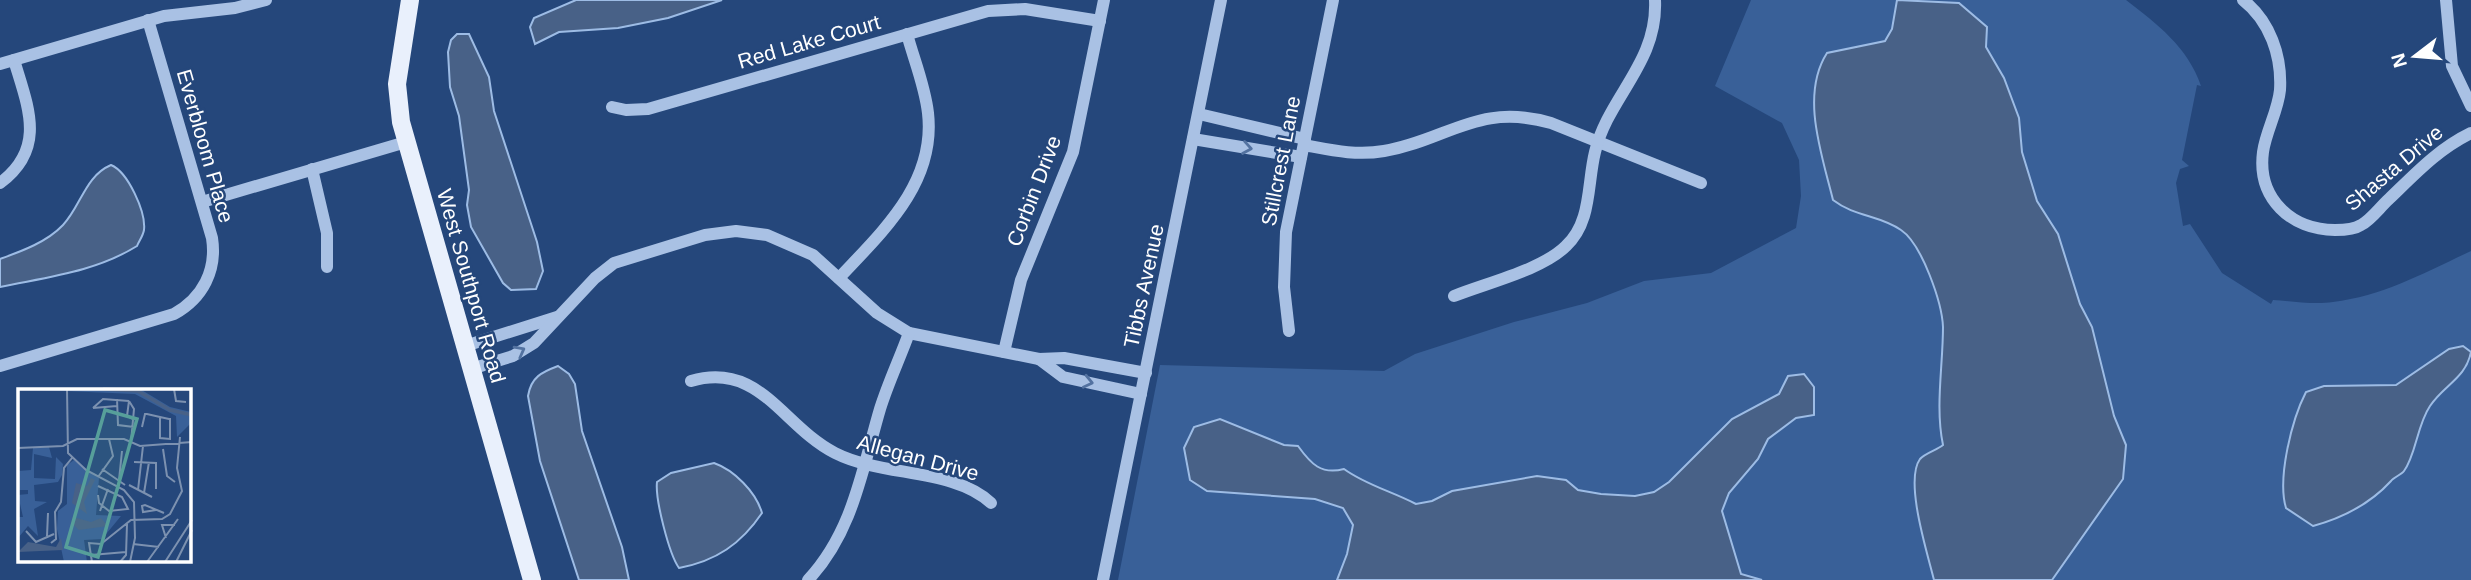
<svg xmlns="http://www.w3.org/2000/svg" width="2471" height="580" font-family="Helvetica,sans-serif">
<rect width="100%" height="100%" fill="#25477b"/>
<path fill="#396098" d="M1751 0H2126C2157 24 2188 47 2201 86L2197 85 2182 160 2189 166 2180 169 2176 183 2183 226 2190 224 2222 273 2271 304 2273 300C2292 301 2314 305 2333 302 2383 296 2426 272 2471 251V580H1118L1160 365 1384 371 1415 354 1514 322 1587 303 1644 281 1711 273 1796 228 1801 196 1799 160 1782 123 1715 86Z"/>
<g fill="#486187" stroke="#9dbce5" stroke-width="2">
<path d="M576 0H722L668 18 618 28 559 32 535 44 530 27 534 18Z"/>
<path d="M1897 0 1959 3 1987 27 1986 47 2004 78 2019 118 2022 152 2037 201 2058 234 2080 304 2092 327 2114 416 2126 445 2123 479 2052 580H1934C1928 555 1904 481 1920 459 1925 453 1937 450 1943 445 1935 407 1943 366 1943 327 1942 303 1922 244 1901 230 1880 215 1855 217 1833 200 1822 155 1800 95 1827 53L1885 41 1892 29Z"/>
<path d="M457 34H469L489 77 494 111 537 242 543 271 536 289 511 290 503 283 471 227 467 205 469 190 459 116 450 87 448 52 451 40Z"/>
<path d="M111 165C128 172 146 212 144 230 143 236 139 241 137 246 95 272 47 277 0 287V259C22 251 47 242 63 225 81 206 85 176 111 165Z"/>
<path d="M2463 346 2471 352C2466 378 2444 385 2430 406 2417 425 2416 455 2404 471 2401 475 2394 477 2391 481 2371 503 2342 518 2313 526L2286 508C2277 478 2292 419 2306 392L2324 386 2396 385 2449 349Z"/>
<path d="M558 366 569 374 575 384 582 431 622 547 629 580H579L540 461 528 396C531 377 542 372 558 366Z"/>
<path d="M1804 374 1814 387V415L1796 418 1768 439 1758 459 1729 493 1722 511 1741 574 1762 580H1337L1347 554 1353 525 1343 508 1315 499 1207 491 1190 480 1184 448 1194 427 1220 419 1284 445 1298 446C1311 464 1321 475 1344 469 1366 485 1391 491 1416 504L1432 501 1452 491 1537 476 1566 480 1578 490 1601 494 1635 496 1654 492 1669 482 1732 419 1779 394 1788 376Z"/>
<path d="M714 463C734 470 756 492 762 513 741 544 716 561 679 568 669 554 655 499 657 482L671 473Z"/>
</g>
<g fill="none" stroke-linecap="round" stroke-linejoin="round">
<g stroke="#a9c1e4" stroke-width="12">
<path d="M2243 0C2270 21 2282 56 2280 90 2278 111 2266 131 2263 152 2257 198 2291 230 2335 230 2343 230 2355 229 2361 225 2371 220 2380 207 2389 199 2415 174 2438 149 2471 133"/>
<path d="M2446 0 2452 66 2471 106"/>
<path d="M0 64 164 16 235 8 266 0"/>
<path d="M612 107 626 110 648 109 988 11 1025 9 1100 21"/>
<path d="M1199 114 1305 139"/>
<path d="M1193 139 1301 157"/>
<path d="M1304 145C1331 150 1356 156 1384 151 1448 140 1478 102 1551 123L1701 183"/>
<path d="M312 169 327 233V267"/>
<path d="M0 183C47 148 28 107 14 60"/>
<path d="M202 202 406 142"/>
<path d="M839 278C883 231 936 183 928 113 925 86 914 60 907 34"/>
<path d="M1454 296C1486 283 1542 270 1566 246 1592 222 1587 184 1595 152 1608 97 1658 63 1655 0"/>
<path d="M1289 331 1284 287 1286 232 1333 0"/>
<path d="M465 346 557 317"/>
<path d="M1004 352 1021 280 1073 152 1104 0"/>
<path d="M1039 359 1063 377 1141 394"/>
<path d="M0 366 174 314C203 298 217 270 212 238L148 20"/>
<path d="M471 369 513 356 534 343 595 278 614 263 705 235 736 231 767 235 813 255 877 313 909 333 1039 359 1064 358 1146 373"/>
<path d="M691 381C760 361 782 426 835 453 882 477 954 468 991 503"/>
<path d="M808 580C853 532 862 470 880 409 888 383 900 358 909 333"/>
<path d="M1103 580 1221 0"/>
</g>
<path stroke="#e9f0fc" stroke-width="18" d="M410 0 397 84 401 122 532 580"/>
</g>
<defs><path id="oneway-chevron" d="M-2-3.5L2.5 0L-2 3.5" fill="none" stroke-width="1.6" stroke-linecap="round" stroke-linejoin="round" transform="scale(1.75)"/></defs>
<g stroke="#5372a0">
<use href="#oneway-chevron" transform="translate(1247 148) rotate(10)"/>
<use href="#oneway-chevron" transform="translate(520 351) rotate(-28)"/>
<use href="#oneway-chevron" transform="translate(1088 382) rotate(13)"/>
</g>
<g text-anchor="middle" stroke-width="5" stroke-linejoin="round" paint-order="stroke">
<g font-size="21" fill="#fff" stroke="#25477b">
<text transform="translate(809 42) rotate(-16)" y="7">Red Lake Court</text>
<text transform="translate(205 146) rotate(74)" y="7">Everbloom Place</text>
<text transform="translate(1281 161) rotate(-79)" y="7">Stillcrest Lane</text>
<text transform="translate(2394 168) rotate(-40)" y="7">Shasta Drive</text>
<text transform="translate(1034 191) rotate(-69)" y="7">Corbin Drive</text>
<text transform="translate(471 286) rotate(74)" y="7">West Southport Road</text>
<text transform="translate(1144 286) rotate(-78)" y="7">Tibbs Avenue</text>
<text transform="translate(918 458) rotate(15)" y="7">Allegan Drive</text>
</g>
</g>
<g transform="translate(18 389)">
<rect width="173" height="173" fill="#25477b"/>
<path d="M0 0H122L152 18 173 23V34L159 48 158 27 117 5ZM31 58 34 69 16 65V89L37 90 38 68 45 75 44 86 40 93 16 96 17 112 29 113 16 120 20 147 10 137 0 149V128H5L0 106 10 105V101H0V82L13 81 15 59ZM56 71 81 89 78 126 103 127 84 150 66 151 69 173H46L39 140 40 122 49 115V76Z" fill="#396098"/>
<path d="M73 89 77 91 66 113 69 125 54 114 58 94 69 97ZM55 128 73 133 83 129 90 137 61 141 53 134ZM43 149 45 161 0 163 10 153 38 158Z" fill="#486187"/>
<path fill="none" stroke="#486187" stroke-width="3.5" d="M85 0 120 2 152 21 174 26"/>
<path fill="none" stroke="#7c91b0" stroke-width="2" d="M49 0 50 64 68 81 106 101 116 113 117 149 112 173M156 0 158 12 168 13M99 10 100 36 116 38M111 12 116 20 113 53M111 12 109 27 115 30M75 19 85 10 111 12M75 19 99 17M124 38 127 25H129L142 28 151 30H152V50L142 49V28M0 59 45 57 59 50H106L122 57 174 53M145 60 149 87 157 93M116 73 138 74V100M84 80 107 96M80 88 95 67 91 50M101 91 104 62M111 96 134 108M120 101 125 57M126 104 131 73M80 106 81 114 91 122 110 120 104 108 80 97M138 121 125 123 124 117 127 116 146 124M82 122 90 100M8 142 18 153 36 145M29 147 30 124M148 149 144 136H157M33 154 38 150 37 123 43 113 46 79 54 69M115 155 141 158M73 166 108 163M74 173 71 154 83 155 113 131 144 130 152 125 164 102 159 79 162 48M102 173 108 166 109 135M129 173 160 130M147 173 174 131M158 173 174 141"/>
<path fill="#579f9a" fill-opacity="0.15" stroke="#579f9a" stroke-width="3.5" d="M87 21 119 30 80 168 48 158Z"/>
<rect width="173" height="173" fill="none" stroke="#fff" stroke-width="3.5"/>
</g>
<g transform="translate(2415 56) rotate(254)" stroke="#25477b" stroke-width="5" paint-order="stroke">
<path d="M0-5L12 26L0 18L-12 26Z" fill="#ffffff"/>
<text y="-10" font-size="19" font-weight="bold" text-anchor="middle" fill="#ffffff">N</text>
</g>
</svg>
